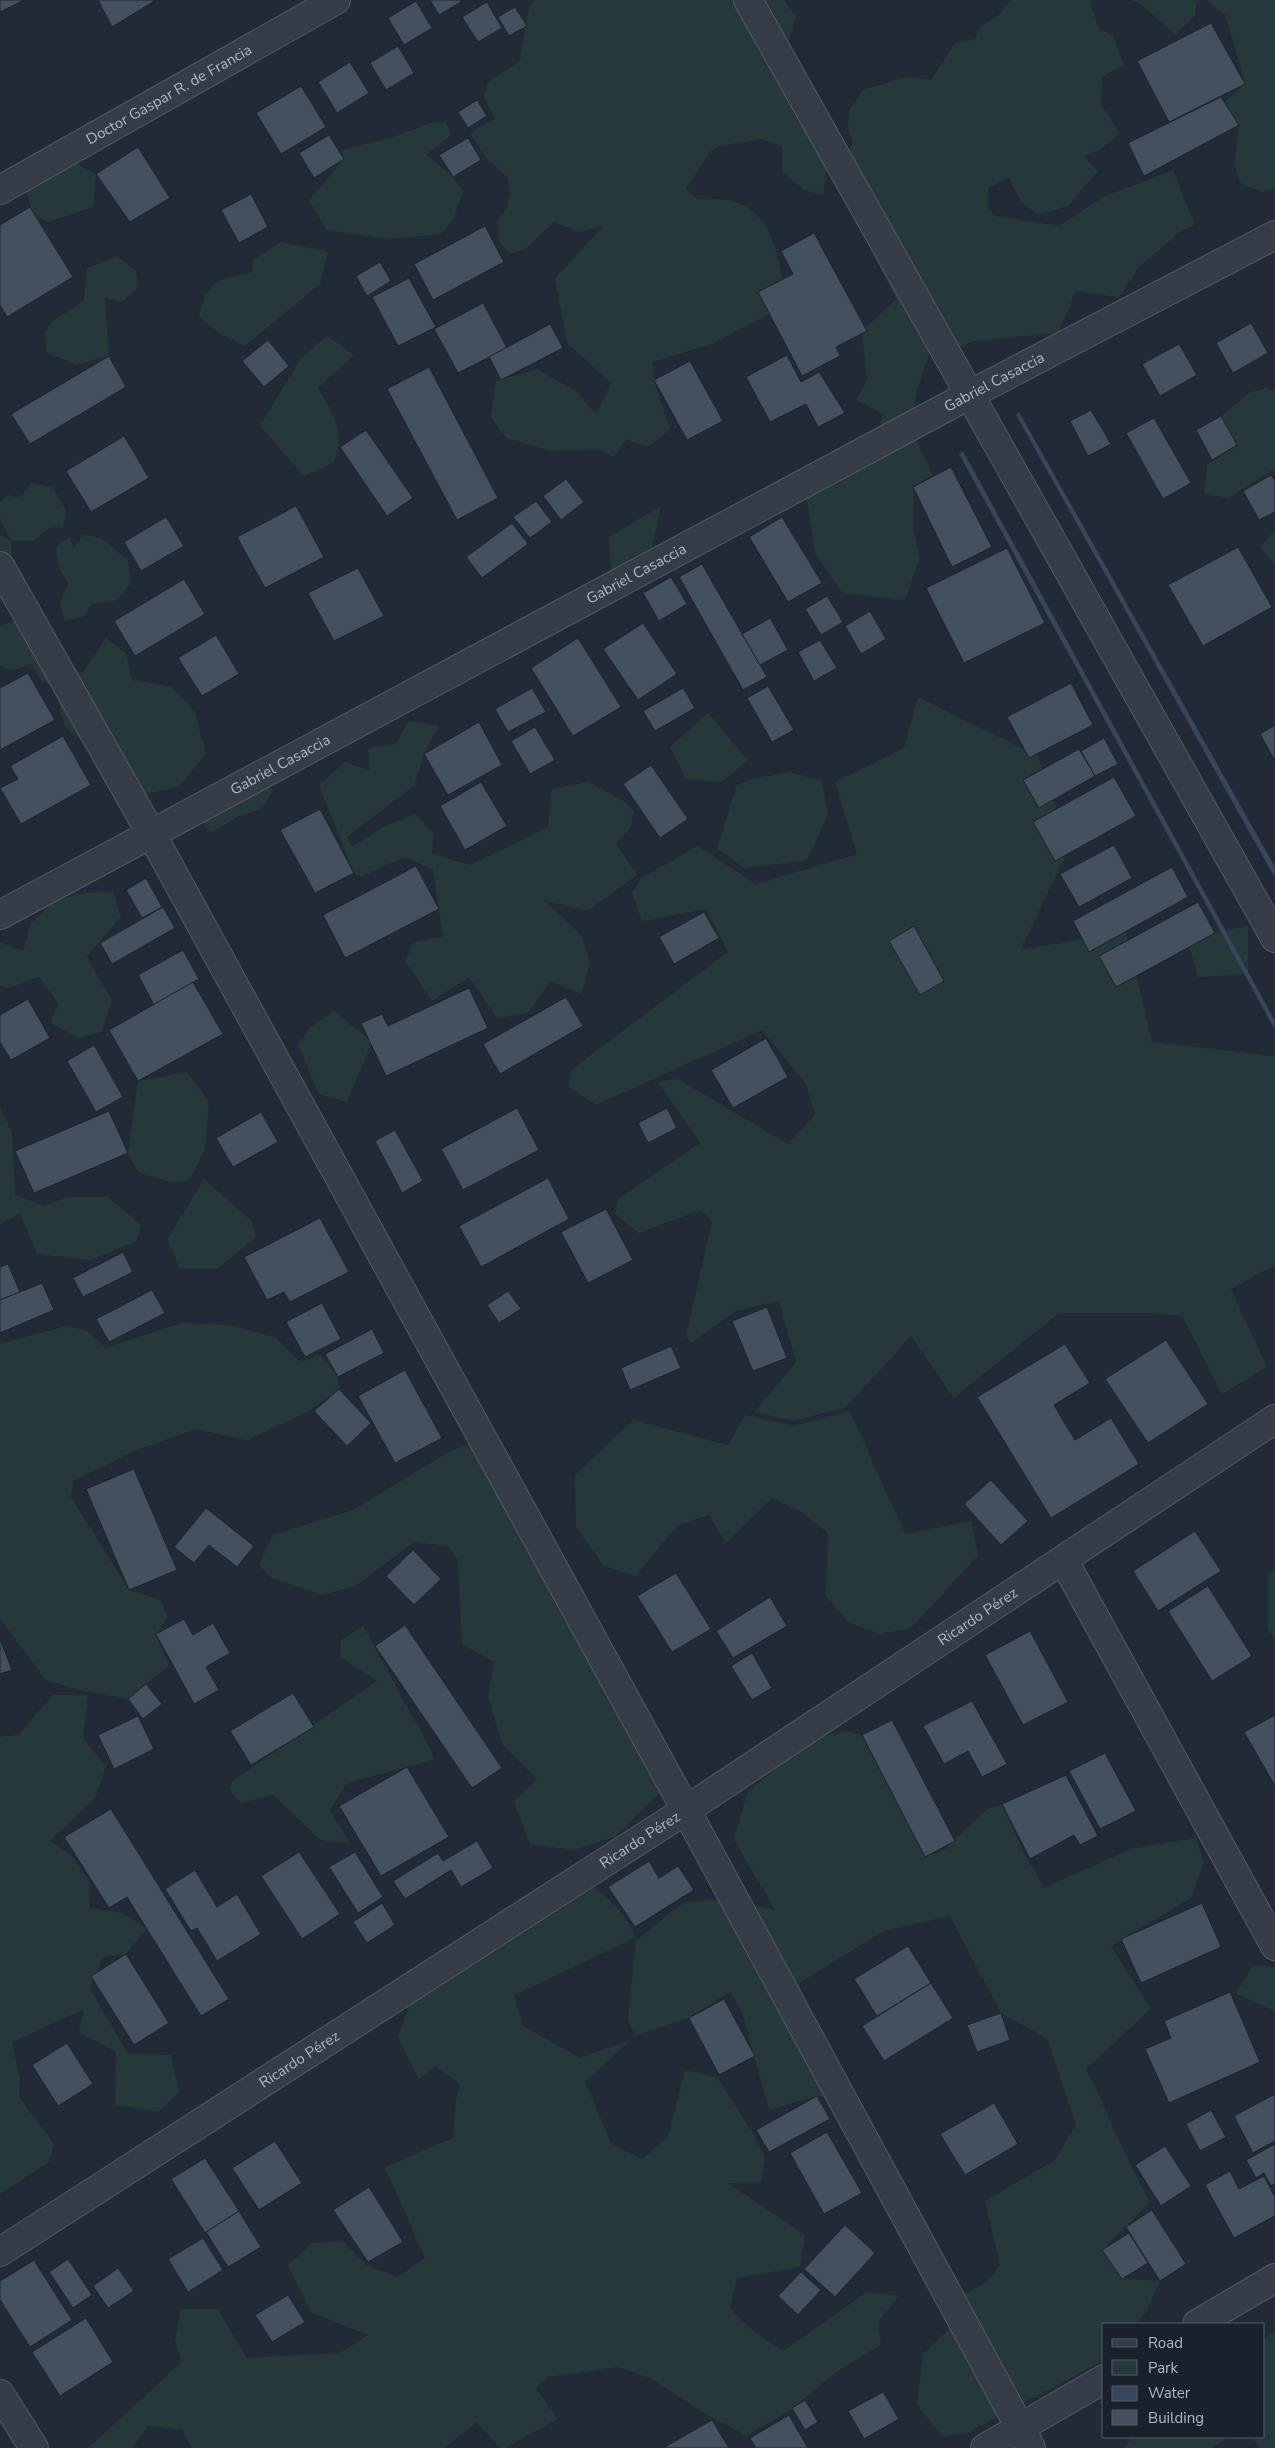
<svg xmlns="http://www.w3.org/2000/svg" width="1275" height="2448" font-family="'Nunito Sans',sans-serif">
<rect width="100%" height="100%" fill="#212a36"/>
<g fill="#26393a">
<path d="M534 0H784L796 17 784 57 785 97 811 119 829 152 823 195 803 190 782 171V146L762 139 719 146 710 152 686 189 697 199C707 200 718 199 727 200 777 208 779 266 787 305L712 344 652 362 654 380 670 429 648 447 626 439 614 457 597 449 552 451 506 438 491 417 496 381 537 369 577 392 596 414 611 383 567 343 555 278 604 226 579 232 554 222 526 249 510 254 499 242 498 221 506 209 510 195 508 178 486 158 470 133 495 119 484 97 488 82 520 61 529 8Z"/>
<path d="M1011 0H1094L1090 2 1099 29 1113 36 1124 65 1102 77 1101 104 1120 134 1101 149 1084 156 1098 171 1068 206 1037 215 1021 202 1009 178 988 188V207L995 216 1059 226 1103 197 1173 170 1195 225 1181 231 1138 268 1119 297 1076 291 1058 333 975 341 959 347 930 352 917 390 911 428 932 475 913 487V527L920 558 905 600 842 593 815 553 806 491 876 438 883 414 856 400 867 380 862 331 896 299 845 196 842 162 853 143 848 130 849 111 863 90 906 77 931 80 955 43 975 39 980 27 999 15Z"/>
<path d="M1131 0H1199L1196 3 1195 16 1175 34 1142 5Z"/>
<path d="M1208 0H1275V188L1263 192 1241 184 1234 165 1239 125 1225 102 1245 83 1225 13 1218 10Z"/>
<path d="M446 122 451 135 426 155 453 177 463 191 453 220 441 234 388 239 326 230 309 200 344 159 342 150 397 136 429 123Z"/>
<path d="M68 159 96 174 93 207 48 222 33 215 25 188Z"/>
<path d="M281 242 328 252 320 284 245 346 218 333 199 316C208 278 218 281 253 272V260Z"/>
<path d="M117 256 136 271 138 287 122 302 105 298 109 356 76 365 46 352 45 332 54 320 84 301 87 268Z"/>
<path d="M327 336 354 355 318 388C333 413 346 431 334 462L304 476 260 426 301 358Z"/>
<path d="M1266 388 1275 391V473L1273 470 1228 498 1204 494 1207 465 1237 445 1221 416 1249 393Z"/>
<path d="M31 483 53 487 66 511 63 527H50L34 541H11L12 560 0 562V536L11 540 0 518V503L8 495 20 498Z"/>
<path d="M661 506 648 567 611 569 609 537Z"/>
<path d="M1275 531V565L1260 547Z"/>
<path d="M83 535 101 538 128 560 131 583 117 600 92 604 85 616 64 621 60 604 68 583 59 569 56 546 70 537 74 549Z"/>
<path d="M17 620 32 629 82 674 106 638 126 653 132 680 172 687 195 712 206 754 179 787 139 795 99 770 98 746C59 734 62 722 57 686L41 681 32 664 10 671 0 665V626Z"/>
<path d="M918 697 1038 756 1070 847 1020 950 1126 932 1152 1042 1275 1056V1265L1231 1289 1267 1367 1222 1394 1182 1316 1149 1313H1059L954 1398 911 1336 846 1407 794 1421 754 1412 796 1362 779 1301 736 1311 691 1343 686 1336 712 1222 701 1210 639 1233 615 1214 619 1198 700 1143 658 1082 678 1079 788 1144 815 1114 805 1083 762 1030 596 1105 569 1087 571 1070 728 952 706 909 642 921 632 893 641 878 698 846 756 884 857 854 835 782 904 748Z"/>
<path d="M708 713 748 760 721 782 686 779 670 747Z"/>
<path d="M409 721 439 726 424 754 414 786 347 837 352 847 382 828 415 814 433 833 432 854 470 865 548 827 552 789 588 782 623 800 634 811 631 827 616 844 637 875 588 911 544 900 581 935 590 963 581 994 551 981 528 1013 497 1018 469 977 432 1001 405 961 415 941 443 937 433 869 404 857 361 877 354 873 319 785 345 762 370 771 368 748 396 744Z"/>
<path d="M790 772 822 781 828 814 808 860 744 868 717 848 737 785 753 779Z"/>
<path d="M261 778 273 790 262 809 239 816 211 833 196 814Z"/>
<path d="M113 892 121 917 87 956 112 1001 101 1032 78 1038 50 1023 59 1004 39 977 8 988 0 986V942L23 951 31 923 54 901 82 893Z"/>
<path d="M1248 926V974L1198 977 1187 939Z"/>
<path d="M334 1011 372 1042 347 1102 319 1094 298 1046 309 1028Z"/>
<path d="M187 1072 209 1101 205 1149 190 1180 173 1183 138 1172 128 1153 138 1081Z"/>
<path d="M0 1107 12 1132 15 1195 44 1206 68 1197H108L141 1225 137 1241 90 1260 37 1254 20 1214 0 1224Z"/>
<path d="M204 1179 252 1221 256 1237 217 1269H180L167 1240Z"/>
<path d="M181 1323 228 1325 275 1337 300 1362 321 1355 338 1377 339 1389 310 1410 248 1440 195 1429 130 1453 73 1481 71 1497 129 1590 161 1600 167 1616 156 1635 169 1665 128 1699 79 1690 46 1680 0 1619V1344L66 1326 86 1330 106 1348Z"/>
<path d="M850 1411 905 1534 971 1521 978 1556 911 1628 879 1634 848 1622 826 1596 828 1533 803 1513 772 1498 726 1543 709 1515 677 1526 636 1576 604 1566 576 1527 575 1475 633 1420 728 1445 745 1415 794 1426Z"/>
<path d="M466 1445 481 1454 550 1560 558 1609 600 1638 675 1777 615 1837 573 1850 530 1844 514 1802 537 1779 502 1744 488 1696 494 1662 462 1644 458 1560 448 1546 414 1542 356 1586 322 1595 271 1578 259 1565 273 1535 353 1510 450 1451Z"/>
<path d="M1275 1568V1640L1268 1629V1575Z"/>
<path d="M363 1626 432 1752 433 1760 347 1783 330 1811 350 1843 320 1840 274 1795 241 1803 230 1790 231 1782 377 1681 340 1657 341 1640Z"/>
<path d="M53 1695H88L83 1738 106 1766 95 1798 50 1841 71 1855 90 1882 89 1908 123 1913 147 1928 126 1954 103 1957 90 1988 128 2054 171 2055 179 2093 158 2112 115 2105 116 2052 79 2032 84 2009 12 2042 20 2080 19 2097 54 2144 49 2162 0 2194V1737L18 1735Z"/>
<path d="M845 1731 862 1735 925 1857 943 1851 986 1810 1002 1804 1025 1855 1044 1888 1131 1849 1196 1838 1204 1862 1191 1898 1111 1946 1151 2009 1086 2069C1108 2113 1126 2159 1150 2202L1102 2250 1122 2279 1160 2281 1147 2311 1135 2324H1104V2360L967 2433 942 2436 917 2404 923 2354 951 2327 958 2297 987 2282 1000 2265 985 2201 1055 2160 1076 2125 1047 2039 1001 2013 950 1916 884 1931 799 1983 833 2099 817 2096 769 2110 742 2012 730 1992 689 2018 635 2036 628 2020 636 1938H639L683 1903 729 1898 775 1910 734 1840 747 1793 810 1739Z"/>
<path d="M594 1888C609 1896 632 1922 635 1938L514 1995 523 2026 580 2058 632 2039 585 2082 611 2143 642 2159 668 2137 685 2070 717 2077 753 2133 765 2157 761 2183H728L805 2235 800 2267 737 2278 730 2309 756 2333 783 2351 867 2292 899 2296 878 2322 881 2345 839 2370 790 2410 746 2436 704 2413 650 2378 618 2367 548 2377 536 2388 558 2419 505 2448H500L476 2422 445 2448H192L182 2430 148 2426 132 2448H88L182 2362 175 2340 181 2309H218L247 2358 340 2353 368 2335 310 2312 288 2265 312 2243 343 2241 367 2265 397 2277 425 2258 385 2167 453 2138 456 2099 460 2084 435 2066 419 2080 398 2037 411 2002 433 1991Z"/>
<path d="M1252 1966 1275 1967V2011L1236 1994Z"/>
<path d="M1275 2331V2448H1260L1251 2437H1264V2338Z"/>
<path d="M1132 2437H1224L1225 2440 1212 2448H1125Z"/>
</g>
<g fill="#36465d">
<path d="M1019 412 1275 867V878L1016 415Z"/>
<path d="M963 451 1275 1021V1030L959 454Z"/>
</g>
<g fill="#44505e" stroke="#1c232e">
<path d="M0 0H24L0 12Z"/>
<path d="M98 0H156L112 27Z"/>
<path d="M430 0H460L461 2 439 15Z"/>
<path d="M416 1 432 28 404 45 388 18Z"/>
<path d="M487 2 502 28 478 42 462 17Z"/>
<path d="M515 7 527 26 509 36 498 17Z"/>
<path d="M1211 23 1245 84 1169 122 1137 61Z"/>
<path d="M398 46 414 73 386 90 370 63Z"/>
<path d="M350 62 369 93 337 113 318 82Z"/>
<path d="M301 86 326 127 281 154 256 113Z"/>
<path d="M1221 97 1239 125 1144 176 1128 143Z"/>
<path d="M477 100 487 116 468 128 458 112Z"/>
<path d="M329 135 344 159 314 178 299 153Z"/>
<path d="M468 138 481 160 453 177 439 155Z"/>
<path d="M138 147 170 198 130 222 96 174Z"/>
<path d="M251 194 268 227 239 243 221 210Z"/>
<path d="M30 207 73 277 7 317 0 305V225Z"/>
<path d="M485 226 504 262 433 300 414 264Z"/>
<path d="M814 233 867 331 836 347 840 356 802 376 758 292 793 274 781 251Z"/>
<path d="M380 262 391 281 367 296 356 276Z"/>
<path d="M409 278 436 327 398 346 372 297Z"/>
<path d="M483 303 507 348 458 373 434 329Z"/>
<path d="M1251 323 1268 353 1233 373 1216 343Z"/>
<path d="M550 324 563 348 501 380 489 357Z"/>
<path d="M268 340 289 366 264 387 242 361Z"/>
<path d="M1179 344 1197 375 1160 396 1142 364Z"/>
<path d="M787 355 801 382 819 372 845 413 818 427 806 404 770 422 746 377Z"/>
<path d="M109 356 126 387 30 444 11 414Z"/>
<path d="M690 361 723 421 687 440 654 380Z"/>
<path d="M429 367 498 498 457 520 387 389Z"/>
<path d="M1091 410 1111 444 1088 456 1070 421Z"/>
<path d="M1221 416 1237 445 1212 460 1196 430Z"/>
<path d="M1154 418 1191 483 1163 499 1126 433Z"/>
<path d="M366 430 413 498 387 516 340 447Z"/>
<path d="M124 436 149 478 91 512 66 471Z"/>
<path d="M951 467 992 547 952 567 913 487Z"/>
<path d="M1271 475 1275 481V512L1259 520 1243 491Z"/>
<path d="M566 479 584 502 561 520 543 496Z"/>
<path d="M536 501 552 522 530 538 513 517Z"/>
<path d="M296 506 324 557 265 588 237 537Z"/>
<path d="M166 517 184 546 141 571 124 542Z"/>
<path d="M782 517 822 583 788 602 749 537Z"/>
<path d="M512 523 528 544 482 578 466 557Z"/>
<path d="M1238 547 1272 607 1203 646 1168 585Z"/>
<path d="M1007 548 1045 623 964 663 926 588Z"/>
<path d="M702 564 767 677 743 690 679 577Z"/>
<path d="M358 568 384 616 334 641 308 593Z"/>
<path d="M671 577 687 604 659 621 643 593Z"/>
<path d="M184 579 205 614 135 656 114 621Z"/>
<path d="M827 596 843 622 821 635 805 609Z"/>
<path d="M870 611 886 639 861 654 845 626Z"/>
<path d="M770 618 788 650 760 665 742 634Z"/>
<path d="M643 623 677 674 638 700 603 649Z"/>
<path d="M216 635 239 674 202 696 178 658Z"/>
<path d="M578 638 621 707 573 736 531 668Z"/>
<path d="M820 640 837 668 814 681 798 652Z"/>
<path d="M28 673 55 720 0 750V688Z"/>
<path d="M1071 683 1093 725 1029 758 1007 717Z"/>
<path d="M768 686 794 730 772 742 747 698Z"/>
<path d="M532 688 546 712 508 732 495 709Z"/>
<path d="M683 688 695 708 655 731 643 711Z"/>
<path d="M479 722 502 765 448 795 424 754Z"/>
<path d="M1275 725V761L1260 734Z"/>
<path d="M535 727 555 760 530 774 511 741Z"/>
<path d="M63 736 91 785 21 824 0 788 18 779 10 766Z"/>
<path d="M1104 738 1118 764 1095 776 1081 751Z"/>
<path d="M1079 749 1095 776 1039 808 1023 780Z"/>
<path d="M651 765 688 819 660 838 623 784Z"/>
<path d="M1114 777 1136 816 1055 861 1033 822Z"/>
<path d="M481 782 507 826 465 850 440 806Z"/>
<path d="M320 809 354 873 315 893 280 830Z"/>
<path d="M1114 845 1132 878 1079 907 1060 874Z"/>
<path d="M416 866 439 909 345 958 323 915Z"/>
<path d="M1172 867 1188 897 1089 952 1073 921Z"/>
<path d="M146 878 162 907 142 918 126 890Z"/>
<path d="M1198 902 1215 933 1116 987 1099 956Z"/>
<path d="M163 907 175 928 112 964 100 943Z"/>
<path d="M704 912 719 938 674 964 659 937Z"/>
<path d="M914 926 944 981 920 995 889 941Z"/>
<path d="M183 950 199 979 154 1005 138 975Z"/>
<path d="M193 982 223 1034 138 1081 109 1030Z"/>
<path d="M469 988 488 1028 386 1076 361 1023 382 1014 388 1026Z"/>
<path d="M566 997 583 1026 500 1074 483 1044Z"/>
<path d="M28 999 50 1038 11 1060 0 1042V1015Z"/>
<path d="M766 1038 788 1077 733 1108 711 1070Z"/>
<path d="M94 1045 123 1097 96 1112 67 1061Z"/>
<path d="M517 1108 539 1150 463 1190 441 1149Z"/>
<path d="M667 1108 677 1128 648 1143 638 1123Z"/>
<path d="M109 1111 128 1153 34 1193 15 1151Z"/>
<path d="M261 1112 278 1142 233 1167 216 1138Z"/>
<path d="M395 1130 423 1181 402 1193 375 1141Z"/>
<path d="M548 1178 569 1219 481 1267 459 1226Z"/>
<path d="M606 1209 633 1260 588 1283 561 1232Z"/>
<path d="M320 1218 349 1272 290 1302 284 1292 267 1300 244 1257Z"/>
<path d="M123 1252 133 1272 83 1297 73 1278Z"/>
<path d="M8 1264 20 1292 0 1300V1267Z"/>
<path d="M42 1283 54 1310 0 1333V1300Z"/>
<path d="M152 1290 165 1313 109 1342 96 1319Z"/>
<path d="M508 1291 521 1309 499 1323 487 1305Z"/>
<path d="M322 1303 341 1339 305 1357 286 1322Z"/>
<path d="M767 1307 787 1358 753 1371 732 1321Z"/>
<path d="M372 1329 384 1353 338 1377 325 1354Z"/>
<path d="M1166 1340 1208 1404 1148 1443 1105 1379Z"/>
<path d="M1065 1344 1090 1383 1054 1405 1075 1440 1111 1418 1139 1464 1051 1518 977 1397Z"/>
<path d="M671 1346 681 1368 630 1390 621 1368Z"/>
<path d="M405 1370 442 1438 395 1463 358 1396Z"/>
<path d="M339 1389 371 1423 347 1446 314 1411Z"/>
<path d="M134 1469 177 1570 129 1590 86 1489Z"/>
<path d="M991 1480 1028 1521 1001 1545 964 1504Z"/>
<path d="M206 1508 254 1546 237 1567 209 1545 194 1563 174 1547Z"/>
<path d="M1195 1531 1221 1571 1158 1611 1133 1571Z"/>
<path d="M413 1550 441 1579 414 1605 386 1576Z"/>
<path d="M676 1573 711 1629 672 1652 637 1596Z"/>
<path d="M1208 1586 1252 1656 1212 1681 1168 1611Z"/>
<path d="M770 1597 787 1626 733 1658 716 1631Z"/>
<path d="M184 1619 193 1635 213 1623 230 1653 206 1667 219 1690 194 1704 156 1634Z"/>
<path d="M405 1625 502 1768 472 1788 375 1646Z"/>
<path d="M1030 1631 1068 1702 1023 1725 985 1655Z"/>
<path d="M0 1639 12 1670 0 1674Z"/>
<path d="M752 1653 772 1688 752 1700 731 1666Z"/>
<path d="M146 1684 162 1704 143 1719 128 1699Z"/>
<path d="M293 1693 314 1727 251 1765 230 1731Z"/>
<path d="M972 1701 1007 1764 982 1777 968 1751 944 1764 923 1726Z"/>
<path d="M1275 1715V1786L1244 1732Z"/>
<path d="M138 1716 154 1749 114 1769 98 1735Z"/>
<path d="M892 1720 955 1841 925 1857 862 1735Z"/>
<path d="M1105 1753 1136 1811 1100 1829 1069 1771Z"/>
<path d="M407 1767 449 1837 381 1876 339 1806Z"/>
<path d="M1066 1775 1098 1836 1080 1845 1074 1835 1030 1859 1002 1804Z"/>
<path d="M111 1809 229 1999 201 2016 127 1897 109 1908 64 1837Z"/>
<path d="M477 1841 493 1868 461 1887 451 1870 405 1899 393 1881 438 1853 443 1861Z"/>
<path d="M299 1852 340 1914 302 1939 261 1876Z"/>
<path d="M355 1852 383 1897 358 1913 329 1867Z"/>
<path d="M649 1861 659 1878 678 1866 694 1890 635 1927 608 1887Z"/>
<path d="M195 1870 217 1907 237 1894 261 1934 217 1961 197 1928 191 1931 165 1889Z"/>
<path d="M382 1903 395 1925 367 1943 353 1922Z"/>
<path d="M1202 1903 1221 1947 1141 1983 1121 1939Z"/>
<path d="M908 1946 931 1983 877 2016 854 1979Z"/>
<path d="M126 1954 169 2023 134 2045 91 1976Z"/>
<path d="M931 1983 953 2018 884 2061 862 2026Z"/>
<path d="M1230 1992 1260 2062 1169 2103 1145 2049 1171 2038 1164 2021Z"/>
<path d="M724 1999 755 2056 719 2075 689 2018Z"/>
<path d="M1001 2013 1010 2040 977 2052 967 2025Z"/>
<path d="M67 2043 93 2084 58 2106 32 2065Z"/>
<path d="M1275 2094V2141L1253 2153 1234 2116Z"/>
<path d="M817 2096 830 2119 769 2152 756 2130Z"/>
<path d="M994 2103 1018 2144 965 2175 940 2134Z"/>
<path d="M1211 2110 1226 2137 1200 2151 1186 2124Z"/>
<path d="M827 2132 862 2193 824 2214 790 2153Z"/>
<path d="M275 2141 302 2183 259 2210 232 2168Z"/>
<path d="M1275 2144V2184L1271 2186 1264 2173 1256 2178 1246 2160Z"/>
<path d="M1165 2146 1191 2186 1161 2206 1135 2165Z"/>
<path d="M205 2158 239 2211 205 2233 171 2179Z"/>
<path d="M1230 2171 1239 2189 1264 2176 1275 2197V2216L1234 2238 1205 2185Z"/>
<path d="M369 2187 403 2242 368 2262 333 2210Z"/>
<path d="M1152 2210 1186 2264 1160 2281 1126 2227Z"/>
<path d="M239 2211 261 2247 228 2267 206 2232Z"/>
<path d="M845 2225 875 2253 835 2297 804 2269Z"/>
<path d="M1129 2233 1148 2263 1122 2279 1102 2250Z"/>
<path d="M203 2238 223 2270 188 2292 168 2259Z"/>
<path d="M68 2259 92 2295 73 2308 49 2272Z"/>
<path d="M34 2260 72 2320 30 2347 0 2300V2281Z"/>
<path d="M118 2268 134 2291 108 2308 93 2286Z"/>
<path d="M801 2272 821 2290 798 2315 778 2296Z"/>
<path d="M288 2295 305 2322 272 2342 255 2315Z"/>
<path d="M86 2318 113 2362 60 2396 32 2352Z"/>
<path d="M883 2392 899 2419 864 2439 848 2411Z"/>
<path d="M805 2400 818 2422 805 2430 792 2408Z"/>
<path d="M789 2415 808 2448H756L750 2438Z"/>
<path d="M712 2420 729 2448H663Z"/>
</g>
<g fill="none" stroke-linecap="round" stroke-linejoin="round">
<g stroke="#525a65" stroke-width="30">
<g id="minor">
<path d="M748 0 1275 938"/>
<path id="s1" d="M0 190 336 0"/>
<path d="M0 566 152 835 686 1810 1031 2448"/>
<path id="s2" d="M0 915 969 395 1275 235"/>
<path d="M1064 1561 1275 1946"/>
<path id="s3" d="M0 2252 686 1810 1275 1419"/>
<path d="M1197 2324 1275 2278"/>
<path d="M0 2394 34 2448"/>
<path d="M985 2448 1104 2379"/>
</g>
</g>
<use href="#minor" stroke="#353c47" stroke-width="28"/>
</g>
<g text-anchor="middle" stroke-width="5" stroke-linejoin="round" paint-order="stroke">
<g font-size="15" fill="#afb7c4" stroke="#1a212c">
<text dy="5" stroke="none"><textPath href="#s1" startOffset="194">Doctor Gaspar R. de Francia</textPath></text>
<text dy="5" stroke="none"><textPath href="#s2" startOffset="1128">Gabriel Casaccia</textPath></text>
<text dy="5" stroke="none"><textPath href="#s2" startOffset="722">Gabriel Casaccia</textPath></text>
<text dy="5" stroke="none"><textPath href="#s2" startOffset="318">Gabriel Casaccia</textPath></text>
<text dy="5" stroke="none"><textPath href="#s3" startOffset="1166">Ricardo Pérez</textPath></text>
<text dy="5" stroke="none"><textPath href="#s3" startOffset="761">Ricardo Pérez</textPath></text>
<text dy="5" stroke="none"><textPath href="#s3" startOffset="356">Ricardo Pérez</textPath></text>
</g>
</g>
<rect x="1102" y="2323" width="162" height="115" fill="#1a212c" stroke="#565d69"/>
<rect x="1112" y="2339" width="25" height="8" fill="#353c47" stroke="#565d69"/>
<text x="1148" y="2348" font-size="15" fill="#afb7c4">Road</text>
<rect x="1112" y="2360" width="25" height="15" fill="#26393a" stroke="#565d69"/>
<text x="1148" y="2373" font-size="15" fill="#afb7c4">Park</text>
<rect x="1112" y="2386" width="25" height="15" fill="#36465d" stroke="#565d69"/>
<text x="1148" y="2398" font-size="15" fill="#afb7c4">Water</text>
<rect x="1112" y="2410" width="25" height="15" fill="#44505e" stroke="#565d69"/>
<text x="1148" y="2423" font-size="15" fill="#afb7c4">Building</text>
</svg>
